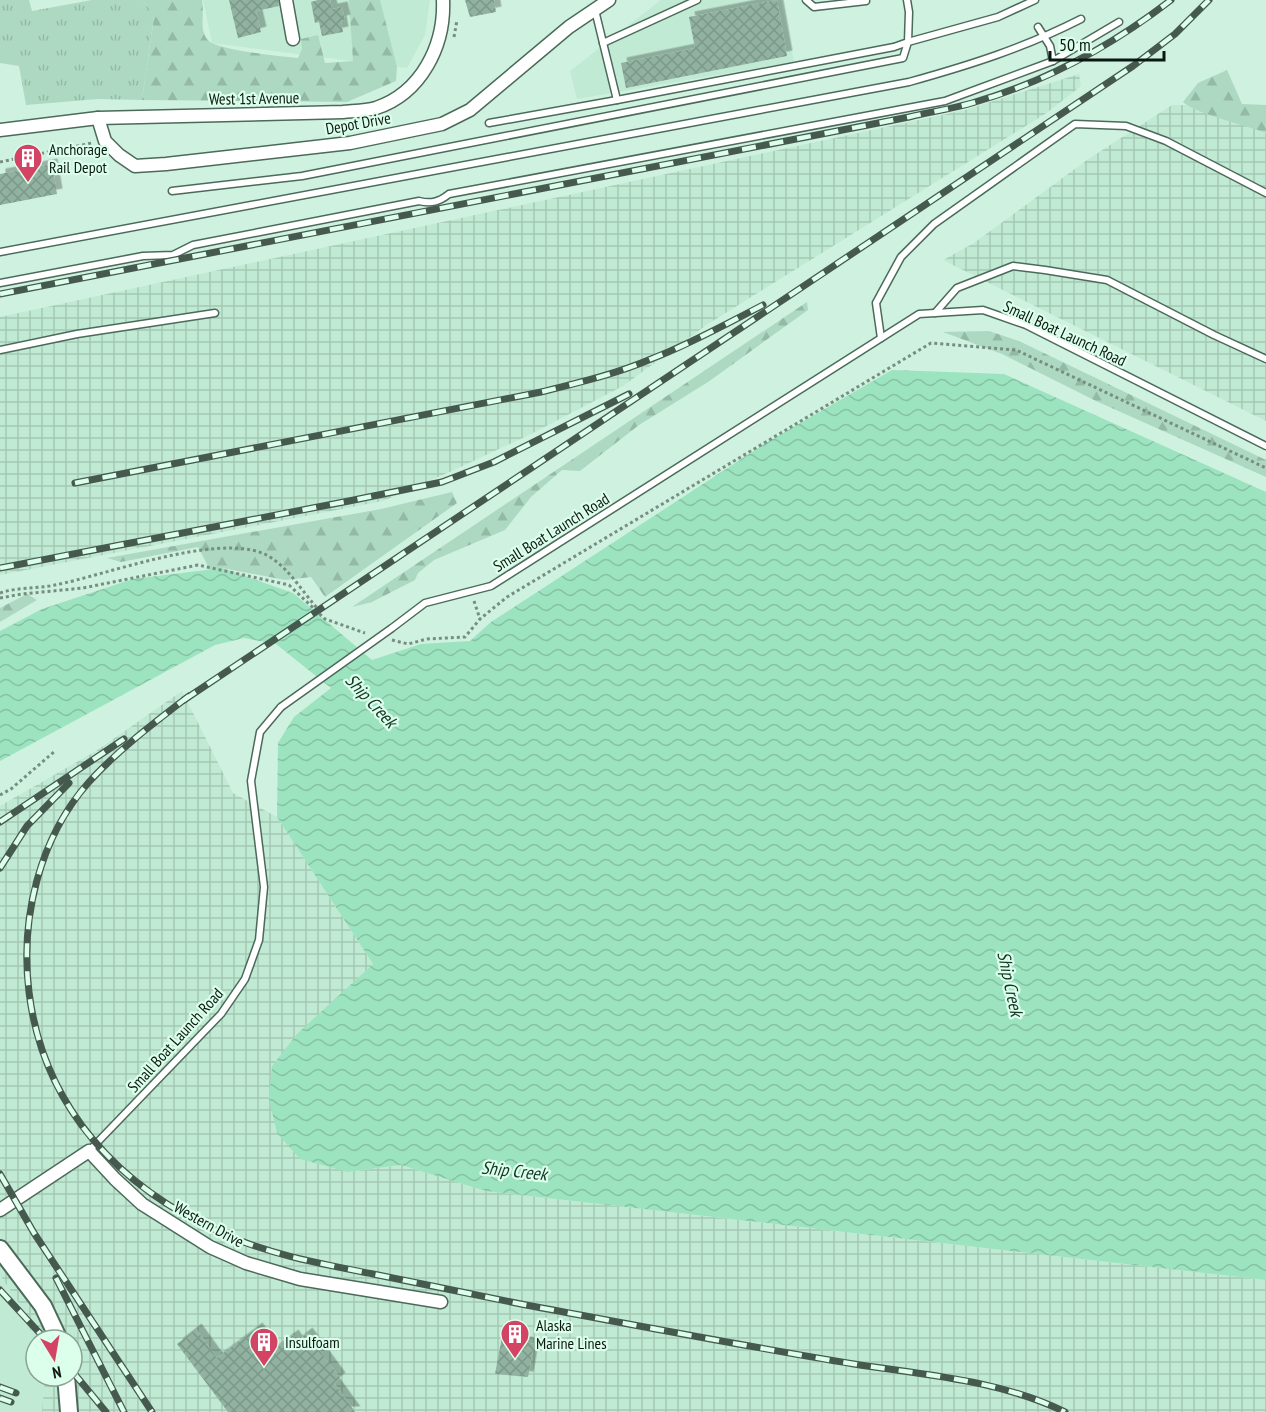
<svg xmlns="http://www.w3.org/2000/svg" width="1266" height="1412" font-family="'PT Sans Narrow',sans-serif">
<defs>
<pattern id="industrial-grid" width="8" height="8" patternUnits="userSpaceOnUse" patternTransform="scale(1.5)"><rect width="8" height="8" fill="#c0ead3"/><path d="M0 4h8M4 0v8" fill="none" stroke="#a4c8b4"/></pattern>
<pattern id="grass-tufts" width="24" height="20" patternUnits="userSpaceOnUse" patternTransform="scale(1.5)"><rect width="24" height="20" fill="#add9c2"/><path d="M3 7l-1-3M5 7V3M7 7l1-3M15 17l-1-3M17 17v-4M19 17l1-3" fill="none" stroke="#94baa6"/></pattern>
<pattern id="forest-firs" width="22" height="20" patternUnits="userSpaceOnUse" patternTransform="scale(1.5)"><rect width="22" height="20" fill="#add9c2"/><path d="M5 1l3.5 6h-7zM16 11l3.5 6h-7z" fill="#94baa6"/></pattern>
<pattern id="water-waves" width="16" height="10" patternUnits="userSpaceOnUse" patternTransform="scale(1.5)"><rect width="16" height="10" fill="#9ce3bf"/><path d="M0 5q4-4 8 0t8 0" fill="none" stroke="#85c2a3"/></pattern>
<pattern id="building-cross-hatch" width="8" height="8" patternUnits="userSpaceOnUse" patternTransform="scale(1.5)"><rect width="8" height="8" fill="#91b2a0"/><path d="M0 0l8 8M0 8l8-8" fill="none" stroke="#7c9889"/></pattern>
<filter id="shadow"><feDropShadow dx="5.5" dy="-5.5" stdDeviation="0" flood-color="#0004"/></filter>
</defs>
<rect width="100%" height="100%" fill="#cff1df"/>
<g fill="#c0ead3">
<path d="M203 0H430L425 35 407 68 212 43Z"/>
<path d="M661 0H781L794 62 577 99 570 71Z"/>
<path d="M0 1275 19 1303 36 1344V1376H45L42 1412H0Z"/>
</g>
<g fill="url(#industrial-grid)">
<path d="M1079 74 1081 86 1048 112 708 324 623 386 529 435 454 470 383 501 0 575V317L965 110Z"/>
<path d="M1172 105H1199L1266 133V421L943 260 974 243 1087 160Z"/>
<path d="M182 691 233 793 277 817 373 964 337 998 348 1172 401 1165 487 1191 1266 1280V1412H42L45 1376H72V1340H36V1344L19 1303 0 1275V806L96 751Z"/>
</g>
<path fill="url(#grass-tufts)" d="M0 0H29L32 11 92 0H143L154 16 142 100 98 99 26 105 19 66 0 63Z"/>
<g fill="url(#forest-firs)">
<path d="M143 0H202C205 13 198 31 209 41 218 50 284 57 298 58L302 49 301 39 318 35 325 63 353 61 349 0H380L397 67 396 81 347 102 142 100 154 17Z"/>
<path d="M1227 70 1242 104 1266 105V133C1248 126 1194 113 1183 102L1198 83Z"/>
<path d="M807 302 808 310 708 382 639 425 580 471 562 470 531 497 505 530 434 560 418 573 415 580 372 602 352 607Z"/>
<path d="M989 331 1019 341 1266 460V477L1096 401 1002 354 943 332Z"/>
<path d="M452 492 457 503 325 597 311 577 285 580 222 568 210 570 198 547 121 562 107 558 381 509Z"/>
<path d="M27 594 37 600 0 622V608Z"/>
</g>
<path fill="url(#water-waves)" d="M892 370 1004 374 1266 492V1280L486 1191 401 1165 348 1172 300 1159 277 1133 269 1099 272 1066 297 1034 373 964 277 817 278 743 294 717 331 688 276 644 244 638 215 645 0 761V631L42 609 133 579 222 568 293 593 372 660 421 644 470 641 491 622 766 443Z"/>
<g fill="url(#building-cross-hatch)" filter="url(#shadow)">
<path d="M229 0H278L279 6 256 11 261 32 238 38Z"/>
<path d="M318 0H330L332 9 342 7 345 20 341 21 343 32 322 36 319 22 315 23 311 2Z"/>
<path d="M465 0H494L496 12 470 17Z"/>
<path d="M777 0 787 56 626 88 621 63 695 48 689 17Z"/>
<path d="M52 164 57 194 0 205V174Z"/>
<path d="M257 1328 273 1350 293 1335 297 1341 307 1333 340 1378 334 1383 355 1412H228L177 1344 196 1329 217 1358Z"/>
<path d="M502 1337 534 1344 528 1377 495 1374Z"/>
</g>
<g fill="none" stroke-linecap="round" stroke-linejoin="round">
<g stroke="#4c6a5a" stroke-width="9">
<g id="lane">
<path d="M806 0 814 7 866 1"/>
<path d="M595 10 617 100 894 47 908 42 909 12 907 0"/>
<path d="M1038 27 1050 46 1053 61"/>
<path d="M603 43 697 0"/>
<path d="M489 123 617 100"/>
<path d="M172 191 302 176 903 58 908 42 998 17 1035 0"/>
<path d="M0 252 909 82C970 65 1024 48 1081 19"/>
<path d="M0 283 143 256 173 255 193 245 419 201C431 204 439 202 449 194L945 101 1053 61 1119 22"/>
<path d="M935 313 957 288 1013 266 1045 270 1107 280 1214 335 1266 359"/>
<path d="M881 338 876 303 901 257 934 224 1075 124 1126 126 1166 141 1266 193"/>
<path d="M0 350 77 334 215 313"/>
<path d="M392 628 425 603 491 586 919 314 983 310 1026 325 1266 446"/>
<path d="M89 1151 221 1014 245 979 259 940 264 887 251 781 260 732 281 707"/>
</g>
</g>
<g stroke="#4c6a5a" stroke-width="15">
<g id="street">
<path d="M286 0 293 39"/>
<path d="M98 118 105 141 119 155 135 166 166 164 350 143 442 124 470 110 569 27 609 0"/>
<path d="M0 130 98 118 343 112C353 111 366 111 376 108 421 93 445 46 443 0"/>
<path d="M0 1210 89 1151 115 1179 142 1204 210 1247 246 1263 300 1279 441 1302"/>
</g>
</g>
<g stroke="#4c6a5a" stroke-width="20">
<g id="secondary">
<path d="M0 1249 43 1306 59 1340"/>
<path d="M66 1376 69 1412"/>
</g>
</g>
<g stroke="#768e81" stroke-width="3" stroke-dasharray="3 3" stroke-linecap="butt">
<path d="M454 37 457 20"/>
<path d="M0 162 92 143"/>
<path d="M0 593C18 587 36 589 55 585 106 575 213 534 262 553 285 562 301 590 317 608"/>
<path d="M0 598 22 594 83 588 198 565 289 585 325 619 365 633"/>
<path d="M474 601 480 619"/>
<path d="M392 640 408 644 427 639 465 637 480 619 507 597 931 343 1016 350 1266 468"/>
<path d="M0 795 11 789 55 751"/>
</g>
<use href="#lane" stroke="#fff" stroke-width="6"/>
<use href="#street" stroke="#fff" stroke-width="12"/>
<use href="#secondary" stroke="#fff" stroke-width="16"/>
<g stroke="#46594f" stroke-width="7">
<g id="rail">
<path d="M0 294 909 117C930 112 951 109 972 103 1046 82 1110 47 1171 0"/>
<path d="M75 483 541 392C578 383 616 374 651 359 690 344 726 324 763 305"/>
<path d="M0 568 349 501 442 482 494 462 629 394"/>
<path d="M189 696C154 723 119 749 89 782 39 838 20 919 29 992 43 1107 120 1189 224 1234 271 1255 323 1264 373 1274 424 1284 475 1295 526 1305 635 1325 744 1346 854 1364 925 1375 1000 1380 1065 1412"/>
<path d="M184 700 1133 66 1175 34 1209 0"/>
<path d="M0 822 124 739"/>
<path d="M0 868 27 826 69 783"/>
<path d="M0 1174 34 1233 152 1412"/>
<path d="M56 1278 124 1412"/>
<path d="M0 1290 46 1340"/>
<path d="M72 1371 106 1412"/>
<path d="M0 1387 16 1393"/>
<path d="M0 1398 11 1402"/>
</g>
</g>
<use href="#rail" stroke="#dcffec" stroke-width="4.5" stroke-dasharray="14" stroke-linecap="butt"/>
<g stroke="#4c6a5a" stroke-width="9" stroke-linecap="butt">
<path id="lane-bridge" d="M281 707 392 628"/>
</g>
<use href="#lane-bridge" stroke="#fff" stroke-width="6"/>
</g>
<defs>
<g id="building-pin" transform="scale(1.5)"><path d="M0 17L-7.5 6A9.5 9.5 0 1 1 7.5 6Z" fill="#d34363" stroke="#dcffec"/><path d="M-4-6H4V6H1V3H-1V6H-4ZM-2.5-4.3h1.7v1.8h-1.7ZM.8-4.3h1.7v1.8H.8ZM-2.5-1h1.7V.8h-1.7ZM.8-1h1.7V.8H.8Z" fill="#fff"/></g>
</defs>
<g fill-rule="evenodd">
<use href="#building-pin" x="28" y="158"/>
<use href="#building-pin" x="515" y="1334"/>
<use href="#building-pin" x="264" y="1342"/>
</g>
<g text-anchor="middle" stroke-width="4.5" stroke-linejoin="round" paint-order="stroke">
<g font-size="16" fill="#0c1912" stroke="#dcffec">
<text transform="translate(254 98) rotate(-1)" y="6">West 1st Avenue</text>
<text transform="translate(358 123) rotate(-10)" y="6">Depot Drive</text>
<text transform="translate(1065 333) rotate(25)" y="6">Small Boat Launch Road</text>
<text transform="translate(551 532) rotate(-32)" y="6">Small Boat Launch Road</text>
<text transform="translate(175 1040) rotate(-48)" y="6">Small Boat Launch Road</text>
<text transform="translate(209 1224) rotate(29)" y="6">Western Drive</text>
</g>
<g font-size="16" fill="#0c1912" stroke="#dcffec" text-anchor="start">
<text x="49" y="155">Anchorage<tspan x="49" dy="18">Rail Depot</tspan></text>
<text x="536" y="1331">Alaska<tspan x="536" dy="18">Marine Lines</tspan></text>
<text x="285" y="1348">Insulfoam</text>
</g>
<g font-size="18" font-style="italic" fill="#163627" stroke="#dcffec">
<text transform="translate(371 701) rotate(47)" y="6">Ship Creek</text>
<text transform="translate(1010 984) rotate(78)" y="6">Ship Creek</text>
<text transform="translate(514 1171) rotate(6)" y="6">Ship Creek</text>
</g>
</g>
<g transform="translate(54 1358) rotate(169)"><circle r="28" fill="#dcffec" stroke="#89a395" stroke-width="1.5"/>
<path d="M0-4.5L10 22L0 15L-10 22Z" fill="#d34363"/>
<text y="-9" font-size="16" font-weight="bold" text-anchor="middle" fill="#0c1912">N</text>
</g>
<path d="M1050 51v9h114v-9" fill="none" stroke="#0c1912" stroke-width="3"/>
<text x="1059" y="51" font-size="18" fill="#0c1912" stroke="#dcffec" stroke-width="4.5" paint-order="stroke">50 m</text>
</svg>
